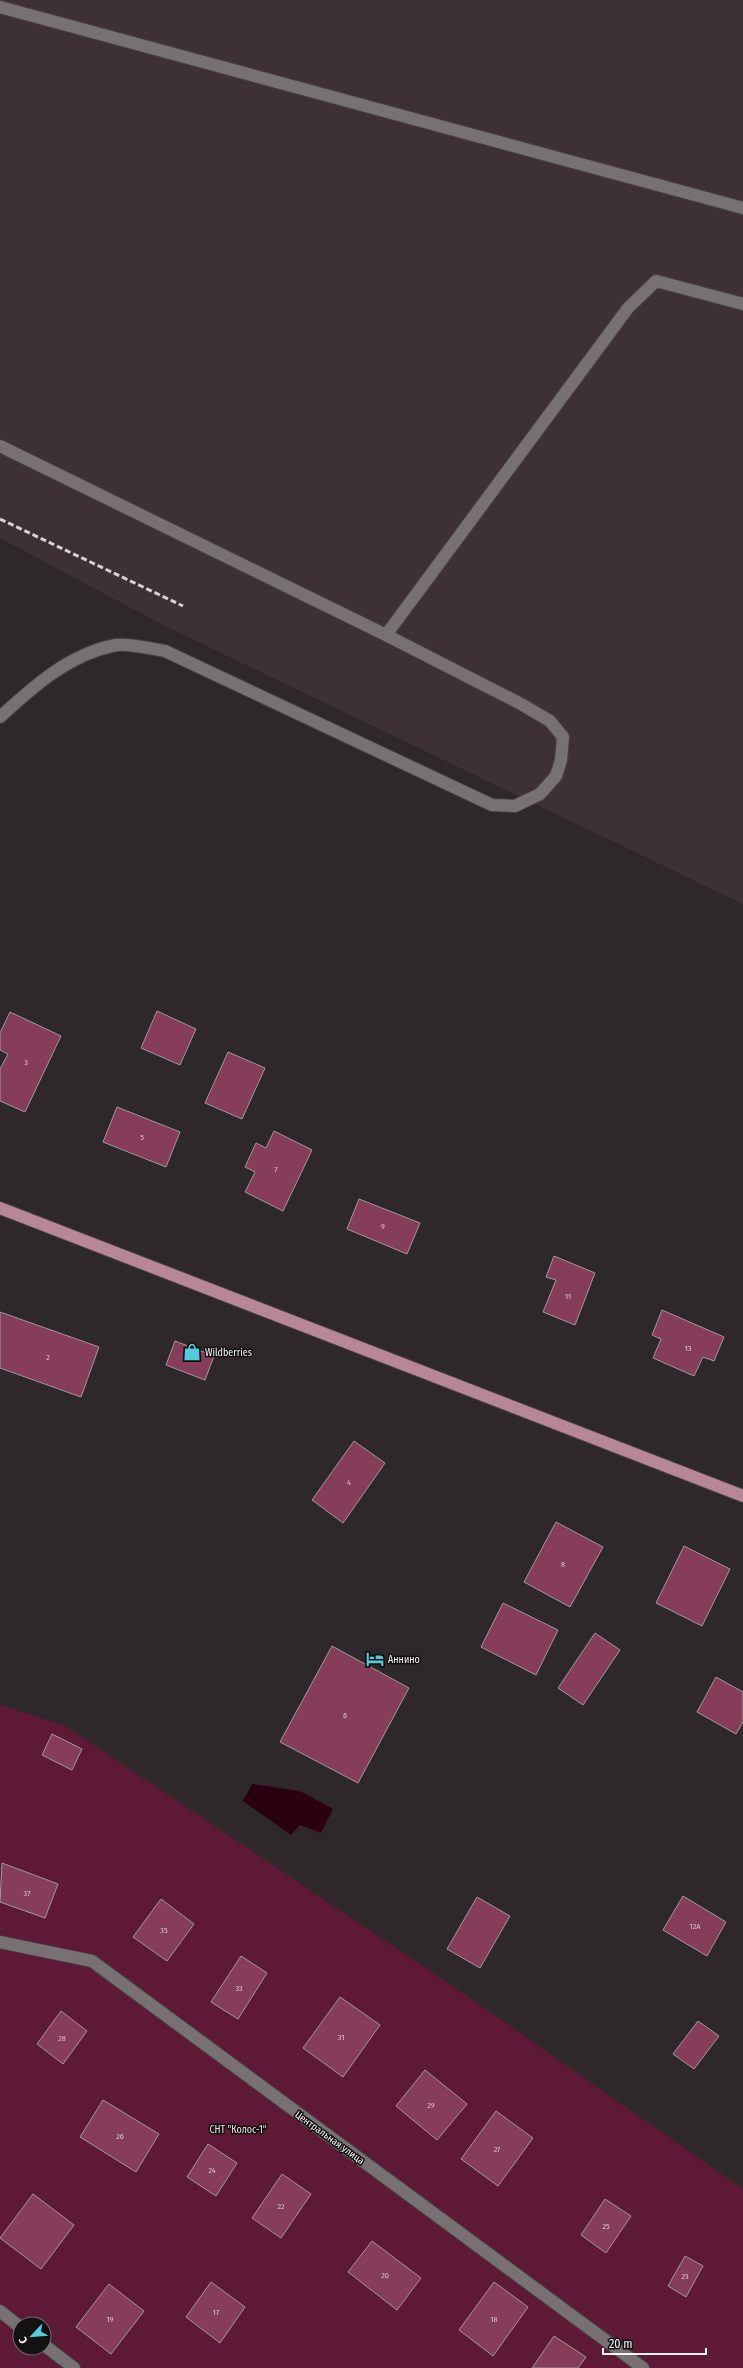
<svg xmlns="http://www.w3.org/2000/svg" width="743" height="2368" font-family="'Fira Sans Condensed',sans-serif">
<rect width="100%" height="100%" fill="#2e282a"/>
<path fill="#3e3135" d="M0 0H743V904L163 625 0 538Z"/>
<path fill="#5e1936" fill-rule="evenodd" d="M0 1705 64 1725 450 1984 743 2189V2368H0ZM20 2324H44V2348H20Z"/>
<path fill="#2a0011" d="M252 1784 300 1791 333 1809 321 1833 300 1825 291 1835 243 1801Z"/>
<g fill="#863d59" stroke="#a1999b">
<path d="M157 1011 196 1029 180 1065 141 1048Z"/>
<path d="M10 1012 61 1036 25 1112 0 1101V1069L8 1054 0 1050V1033Z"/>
<path d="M228 1052 265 1068 242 1119 205 1103Z"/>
<path d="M117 1107 180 1132 166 1167 103 1142Z"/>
<path d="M274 1131 312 1150 283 1211 245 1192 255 1172 245 1167 256 1143 266 1148Z"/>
<path d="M359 1199 420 1223 407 1254 347 1229Z"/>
<path d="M554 1256 595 1273 575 1325 543 1312 556 1280 546 1277Z"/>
<path d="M662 1310 724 1337 714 1361 703 1357 694 1376 653 1358 661 1339 652 1335Z"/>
<path d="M0 1312 99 1347 81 1397 0 1368Z"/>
<path d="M175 1341 214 1356 205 1380 166 1365Z"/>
<path d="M354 1441 385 1463 343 1523 312 1500Z"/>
<path d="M556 1522 603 1547 570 1607 524 1582Z"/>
<path d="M684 1546 730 1569 702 1626 656 1603Z"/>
<path d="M503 1603 558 1630 536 1675 481 1647Z"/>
<path d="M595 1633 620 1650 583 1705 558 1688Z"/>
<path d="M332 1646 409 1688 358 1783 280 1742Z"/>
<path d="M716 1677 743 1692V1722L736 1734 697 1712Z"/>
<path d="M52 1734 82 1749 72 1770 42 1755Z"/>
<path d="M2 1863 58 1884 45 1918 0 1902Z"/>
<path d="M683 1896 726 1922 707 1956 663 1930Z"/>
<path d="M477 1897 510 1916 480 1968 447 1949Z"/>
<path d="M161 1899 194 1924 167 1961 133 1937Z"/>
<path d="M241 1956 267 1973 238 2019 211 2002Z"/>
<path d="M340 1997 380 2025 343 2077 303 2048Z"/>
<path d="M61 2011 87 2031 63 2064 37 2044Z"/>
<path d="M698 2021 719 2036 694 2069 673 2054Z"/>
<path d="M425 2070 467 2104 437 2140 396 2106Z"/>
<path d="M103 2100 159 2134 136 2172 80 2137Z"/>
<path d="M496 2111 533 2138 498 2186 461 2159Z"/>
<path d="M208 2144 237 2163 216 2196 187 2177Z"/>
<path d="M282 2174 311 2194 281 2238 252 2218Z"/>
<path d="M33 2194 74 2225 41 2269 0 2238Z"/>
<path d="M605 2199 631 2216 606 2253 581 2235Z"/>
<path d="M372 2241 421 2278 397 2310 348 2272Z"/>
<path d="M685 2256 703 2266 686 2297 668 2286Z"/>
<path d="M211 2282 245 2307 220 2343 186 2317Z"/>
<path d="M494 2282 528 2307 493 2356 459 2330Z"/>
<path d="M109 2284 144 2311 111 2354 76 2327Z"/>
<path d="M554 2336 586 2357 578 2368H532Z"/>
</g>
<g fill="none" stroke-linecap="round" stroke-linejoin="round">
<g stroke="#484344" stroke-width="14">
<g id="minor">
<path d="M0 7 743 208"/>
<path d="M0 446 386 635 521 704 550 721 563 737 561 760 556 776 540 794 515 806 492 805 165 651C152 649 128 643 116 645 69 654 34 686 0 717"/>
<path d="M386 635 628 308 656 281 743 304"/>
<path d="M0 1942 92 1961 643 2368"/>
<path d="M0 2311 20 2327"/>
<path d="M44 2345 74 2368"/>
</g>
</g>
<g stroke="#484344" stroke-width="14">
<path id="major" d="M0 1208 743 1496"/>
</g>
<use href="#minor" stroke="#787173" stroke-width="12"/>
<use href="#major" stroke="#b88797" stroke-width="12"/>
<path stroke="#d6d2d3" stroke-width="3" stroke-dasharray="6 3" stroke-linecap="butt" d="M0 519 183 606"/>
</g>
<defs>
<g id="shop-bare" transform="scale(1.38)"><path d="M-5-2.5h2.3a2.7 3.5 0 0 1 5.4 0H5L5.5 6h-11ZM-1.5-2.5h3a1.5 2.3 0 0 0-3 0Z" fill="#53cbdb" stroke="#141112" stroke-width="2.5" paint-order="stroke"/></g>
<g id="hotel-bare" transform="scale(1.38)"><path d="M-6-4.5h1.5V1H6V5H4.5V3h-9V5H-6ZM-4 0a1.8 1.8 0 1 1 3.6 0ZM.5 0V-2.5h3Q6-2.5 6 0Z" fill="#53cbdb" stroke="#141112" stroke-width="2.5" paint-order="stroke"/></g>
</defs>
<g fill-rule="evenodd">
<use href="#shop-bare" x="192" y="1352"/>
<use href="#hotel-bare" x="375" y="1659"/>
</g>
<g text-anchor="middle" stroke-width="3" stroke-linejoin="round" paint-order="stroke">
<g font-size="8" fill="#dcc6ce">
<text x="26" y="1065">3</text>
<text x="142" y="1140">5</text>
<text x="276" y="1172">7</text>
<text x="383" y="1229">9</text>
<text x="568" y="1299">11</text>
<text x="688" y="1351">13</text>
<text x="48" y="1360">2</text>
<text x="349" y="1485">4</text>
<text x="563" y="1567">8</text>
<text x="345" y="1718">6</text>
<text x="27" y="1896">37</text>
<text x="695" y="1929">12А</text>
<text x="164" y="1933">35</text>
<text x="239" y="1991">33</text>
<text x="341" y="2040">31</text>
<text x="62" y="2041">28</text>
<text x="431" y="2108">29</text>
<text x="120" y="2139">26</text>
<text x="497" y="2152">27</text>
<text x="212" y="2173">24</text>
<text x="281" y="2209">22</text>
<text x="606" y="2229">25</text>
<text x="385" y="2278">20</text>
<text x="685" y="2279">23</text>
<text x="216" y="2315">17</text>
<text x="110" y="2322">19</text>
<text x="494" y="2322">18</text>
</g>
<g font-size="10" fill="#f8f4f5" stroke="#141112" text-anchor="start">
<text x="205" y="1356">Wildberries</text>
<text x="388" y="1663">Аннино</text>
</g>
<g font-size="10" fill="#f1dae0" stroke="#141112">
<text x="238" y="2133">СНТ "Колос-1"</text>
</g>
<g font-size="10" fill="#f8f4f5" stroke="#141112">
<text transform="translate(330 2137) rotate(36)" y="4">Центральная улица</text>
</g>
</g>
<g transform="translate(32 2336) rotate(244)"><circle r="19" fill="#141112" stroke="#6f6c6d"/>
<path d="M0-3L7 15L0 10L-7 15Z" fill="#53cbdb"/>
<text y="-6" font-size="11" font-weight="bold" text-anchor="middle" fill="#f8f4f5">С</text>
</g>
<path d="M603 2348v6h103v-6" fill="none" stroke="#f8f4f5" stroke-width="2"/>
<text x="609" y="2348" font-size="12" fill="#f8f4f5" stroke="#141112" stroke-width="3" paint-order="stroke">20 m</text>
</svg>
